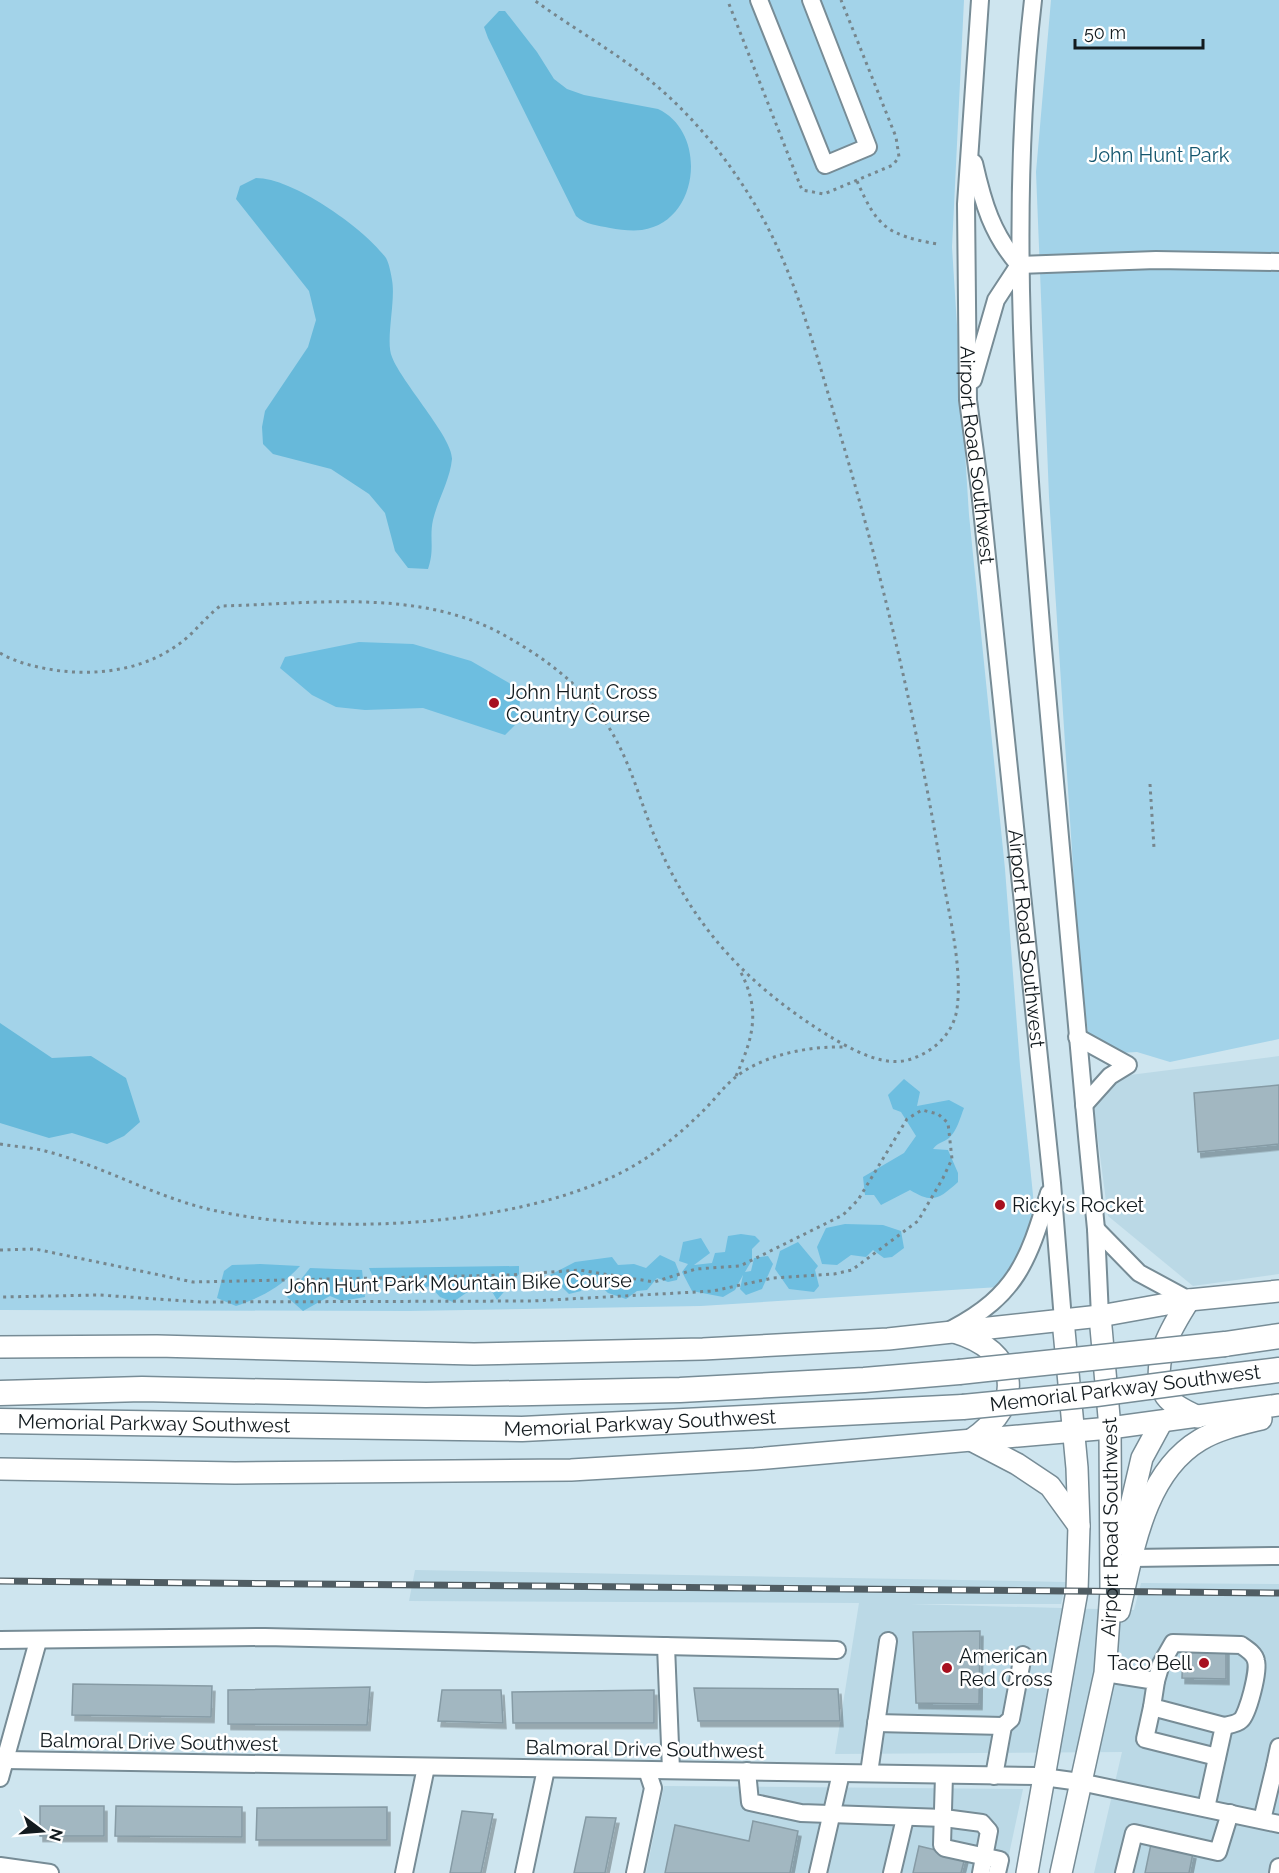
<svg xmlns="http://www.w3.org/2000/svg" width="1279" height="1873" font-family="Raleway,sans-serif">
<defs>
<filter id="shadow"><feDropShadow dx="3" dy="5.5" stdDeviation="0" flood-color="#0004"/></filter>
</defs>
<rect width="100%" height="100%" fill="#cee5ef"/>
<g fill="#bbd9e6">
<path d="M1279 1056V1274L1193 1286 1108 1216 1094 1110 1101 1089 1122 1076Z"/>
<path d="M415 1570 1066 1582 1061 1604H910L1134 1610 1141 1583 1279 1584V1873H1094L1122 1752 835 1754 859 1603 409 1601Z"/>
<path d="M664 1786 1023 1789 1005 1873H646Z"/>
</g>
<g fill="#a3d3e9">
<path d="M0 0H964L952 247 969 515 1005 869 1020 1066 1034 1205C1033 1239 1018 1260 999 1287L701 1306 409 1311 0 1310Z"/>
<path d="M1051 0H1279V1039L1170 1062 1137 1052 1118 1053 1100 1047 1088 1032 1080 974 1049 497 1036 172Z"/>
</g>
<g fill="#6dbee0">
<path d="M359 642 413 644 471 661 521 690 518 722 505 735 423 708 365 710 336 707 312 695 280 668 285 657Z"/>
<path d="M904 1079 920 1092 917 1106 949 1100 964 1108C960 1118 957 1131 949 1138 943 1143 938 1142 933 1149L948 1150 958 1173V1182C939 1199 933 1204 910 1190L881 1205 874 1195H865L863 1177 904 1153 916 1136 901 1112 893 1109 888 1095Z"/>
<path d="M845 1224 883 1225 901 1231 904 1248 892 1257 884 1258 873 1250 866 1257 851 1255 837 1265 822 1264 817 1247 826 1228Z"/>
<path d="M741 1234 755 1236 760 1241 752 1249V1260L745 1272 751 1271 754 1258 768 1256 773 1264 762 1289 746 1295 740 1289 743 1275 735 1290 723 1297 692 1291 682 1272 688 1264 679 1261 683 1242 701 1238 710 1253 694 1265 712 1263 715 1253 725 1252 728 1236Z"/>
<path d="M798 1242 818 1266 815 1270 819 1286 814 1292 789 1289 775 1269 780 1251Z"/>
<path d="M660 1255 675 1262 679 1272 677 1280 668 1282 657 1278 647 1290 637 1291 626 1299 608 1293 589 1275 581 1291 569 1294 550 1275 575 1262 612 1257 618 1265 634 1264 646 1268Z"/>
<path d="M260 1264 300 1266C281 1287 262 1297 236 1306L217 1298 224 1271 232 1265Z"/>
<path d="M519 1266V1274L497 1300 491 1290 469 1291 453 1302 440 1297 430 1286 409 1293 390 1282 374 1279 369 1268Z"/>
<path d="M310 1268 362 1270 365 1297 342 1301 330 1296 303 1311 287 1297Z"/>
</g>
<g fill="#67b9da">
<path d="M499 11H505L537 52 554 79 567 89 584 95 658 109C708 132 700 222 642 230 632 231 620 230 610 228 597 225 586 225 576 216L488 38 484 27Z"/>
<path d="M256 178C293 178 364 228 386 258 389 263 391 274 392 280 396 301 385 341 392 357 402 383 453 438 452 459 450 480 438 499 433 520 429 538 435 549 428 569L408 568 395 551 385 513 369 494 331 469 273 454 263 444 262 427 265 411 308 347 316 320 309 291 236 199 240 186Z"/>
<path d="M0 1023 52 1058 91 1056 126 1078 140 1122 124 1136 107 1144 72 1133 49 1138 0 1123Z"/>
</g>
<g fill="#a2b7c1" stroke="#869ba5" stroke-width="1.5" filter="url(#shadow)">
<path d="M1279 1085V1144L1198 1152 1194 1093Z"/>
<path d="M980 1631 979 1704 916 1703 913 1632Z"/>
<path d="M1183 1648H1226V1679L1182 1678Z"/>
<path d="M73 1684 212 1686 211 1717 72 1715Z"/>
<path d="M370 1687 367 1725 228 1724V1690Z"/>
<path d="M694 1688 838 1689 840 1721H698Z"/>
<path d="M442 1690H501L503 1723 438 1721Z"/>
<path d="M654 1690V1723H513L512 1692Z"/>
<rect x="40" y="1806" width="64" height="30"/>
<path d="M116 1806 242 1807V1837L115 1836Z"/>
<path d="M387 1807V1840H256L257 1808Z"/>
<path d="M462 1811 493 1814 481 1873H450Z"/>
<path d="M586 1817 616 1818 605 1873H574Z"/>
<path d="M753 1821 798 1831 790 1873H665L675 1825 749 1841Z"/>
<path d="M1151 1844 1193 1853 1189 1873H1145Z"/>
<path d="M919 1846 965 1857 961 1873H913Z"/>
</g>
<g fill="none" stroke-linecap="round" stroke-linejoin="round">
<g stroke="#778c96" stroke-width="20">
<g id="minor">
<path d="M759 0 825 165 868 147 811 0"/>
<path id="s1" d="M980 0 966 204 968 400 980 490 1052 1183 1063 1320"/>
<path d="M1033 0C1008 216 1025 433 1043 649 1060 843 1077 1036 1096 1229L1100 1316"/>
<path d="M974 163C983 203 992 234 1019 265"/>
<path d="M1019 265 1156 260 1279 262"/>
<path d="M973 380 996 300 1019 265"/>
<path d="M1077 1037 1128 1065 1110 1076 1084 1105"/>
<path d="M1096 1229 1139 1273 1189 1300"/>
<path d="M952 1329C1018 1294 1028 1260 1049 1193"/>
<path d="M1132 1558 1279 1556"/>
<path d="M0 1640 265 1637 837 1650"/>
<path d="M666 1646 671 1770"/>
<path d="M1105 1673 1156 1681 1152 1707 1224 1726 1206 1808"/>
<path d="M1156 1681 1161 1664 1173 1643 1241 1645C1247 1649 1255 1654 1256 1661 1259 1671 1248 1714 1241 1720 1237 1724 1229 1725 1224 1726"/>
<path d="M1152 1707 1145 1739 1217 1757"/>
<path d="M876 1723 1003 1726 1011 1719 1023 1655"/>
<path d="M1279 1747 1275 1766 1279 1767"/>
<path d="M5 1760 1036 1776 1080 1782 1279 1824"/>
<path d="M747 1771 750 1802 801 1813 944 1818 982 1823 989 1831 981 1873"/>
<path d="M869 1773 888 1641"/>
<path d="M944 1775 942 1845 945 1848 1000 1860 997 1873"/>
<path d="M994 1776 1003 1726"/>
<path d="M0 1778 38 1641"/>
<path d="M1262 1820 1275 1766"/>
<path d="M0 1866 50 1873"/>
<path d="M404 1873 426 1767"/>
<path d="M524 1873 546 1769"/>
<path d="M635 1873 653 1788 647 1770"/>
<path d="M818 1873 841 1773"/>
<path d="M892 1873 905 1818"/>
<path d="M1124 1873 1134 1833 1218 1852 1230 1813"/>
<path d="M1278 1873 1279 1867"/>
</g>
</g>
<g stroke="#778c96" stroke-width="24">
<g id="major">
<path d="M1189 1300C1173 1325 1149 1363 1164 1393 1170 1405 1187 1411 1198 1417"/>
<path d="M954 1332C1019 1351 1027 1403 971 1440"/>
<path d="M0 1347 157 1346 474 1354 703 1349 888 1339 1100 1316 1189 1300 1279 1291"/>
<path d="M971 1440 1017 1464 1050 1486 1079 1526"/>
<path d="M0 1469 235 1473 571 1470 755 1459 1110 1428 1279 1405"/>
<path d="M1122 1544 1142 1458 1161 1423"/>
<path d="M1119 1611C1133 1553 1143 1474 1200 1440 1218 1429 1241 1424 1261 1419"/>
<path d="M1027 1873 1077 1591 1079 1526 1077 1468 1063 1320"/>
<path id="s2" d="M1061 1873 1105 1673 1111 1591 1110 1428 1100 1316"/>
</g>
</g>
<g stroke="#778c96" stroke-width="27">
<g id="highway">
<path d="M1225 1344 1279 1336"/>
<path d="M1230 1376 1279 1370"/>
<path d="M0 1393 142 1389 426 1395 680 1390 864 1380 959 1372"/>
<path id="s3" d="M0 1421 522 1429 963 1407"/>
</g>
</g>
<g stroke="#76868d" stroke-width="3" stroke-dasharray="3 4.5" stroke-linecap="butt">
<path d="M729 4 802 190 824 194 893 165 899 157 896 137 841 0"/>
<path d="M857 181C877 227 887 235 937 244"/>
<path d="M0 653C19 664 40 668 61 671 107 676 155 667 190 635 200 625 209 615 220 606 312 604 418 588 502 634 542 656 581 684 606 723 628 756 638 794 652 830 689 923 745 984 829 1036 851 1049 882 1067 908 1060 932 1053 953 1035 957 1009 963 964 947 907 940 862 915 712 879 562 835 417 814 346 794 271 757 208 728 159 692 114 647 78 612 50 571 27 534 0"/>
<path d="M1150 784 1154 848"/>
<path d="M736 1076C754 1036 761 1009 739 969"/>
<path d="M0 1144C16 1147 33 1147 49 1152 105 1167 155 1197 212 1210 326 1236 503 1227 610 1178 646 1162 677 1137 705 1109 716 1098 725 1085 737 1076 766 1054 810 1046 845 1047"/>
<path d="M0 1250 35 1249 193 1282 511 1275 579 1270 654 1282 696 1269 740 1266 843 1215 858 1200 907 1119 922 1110 938 1114 948 1123 952 1159 943 1178 918 1221 852 1270 834 1274 773 1278 713 1291 533 1301 201 1302 99 1295 0 1297"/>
</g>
<use href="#minor" stroke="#fff" stroke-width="16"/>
<use href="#major" stroke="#fff" stroke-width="21"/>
<use href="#highway" stroke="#fff" stroke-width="24"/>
<g stroke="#505d63" stroke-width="7">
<path id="rail" d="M0 1581 1279 1593"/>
</g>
<use href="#rail" stroke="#fff" stroke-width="4.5" stroke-dasharray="14" stroke-linecap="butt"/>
<g stroke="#778c96" stroke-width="27" stroke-linecap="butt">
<g id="highway-bridge">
<path d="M959 1372 1225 1344"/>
<path d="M963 1407 1096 1394 1230 1376"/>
</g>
</g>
<use href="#highway-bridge" stroke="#fff" stroke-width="24"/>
</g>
<g fill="#a7101f" stroke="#fff" stroke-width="2">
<circle cx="494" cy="703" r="6"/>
<circle cx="1000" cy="1205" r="6"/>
<circle cx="1204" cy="1663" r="6"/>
<circle cx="947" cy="1668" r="6"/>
</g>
<g text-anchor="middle" stroke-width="5" stroke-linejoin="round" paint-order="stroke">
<g font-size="20" fill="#15576f" stroke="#fff">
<text x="1159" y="162">John Hunt Park</text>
</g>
<g font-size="20" fill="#131b1f" stroke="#fff">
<text dy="7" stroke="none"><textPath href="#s1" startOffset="456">Airport Road Southwest</textPath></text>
<text dy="7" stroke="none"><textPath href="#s1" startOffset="942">Airport Road Southwest</textPath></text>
<text transform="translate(458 1283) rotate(-1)" y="7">John Hunt Park Mountain Bike Course</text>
<text transform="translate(1125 1388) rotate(-7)" y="7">Memorial Parkway Southwest</text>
<text dy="7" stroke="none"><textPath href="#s3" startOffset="640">Memorial Parkway Southwest</textPath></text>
<text dy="7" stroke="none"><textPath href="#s3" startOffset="154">Memorial Parkway Southwest</textPath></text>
<text dy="7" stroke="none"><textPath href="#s2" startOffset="351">Airport Road Southwest</textPath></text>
<text transform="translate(159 1742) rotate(1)" y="7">Balmoral Drive Southwest</text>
<text transform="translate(645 1749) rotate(1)" y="7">Balmoral Drive Southwest</text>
</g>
<g font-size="20" fill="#131b1f" stroke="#fff" text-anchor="start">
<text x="506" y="699">John Hunt Cross<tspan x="506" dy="23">Country Course</tspan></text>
<text x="1012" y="1212">Ricky's Rocket</text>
<text x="959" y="1663">American<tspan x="959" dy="23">Red Cross</tspan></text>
<text x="1192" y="1670" text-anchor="end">Taco Bell</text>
</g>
</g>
<g transform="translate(42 1831) rotate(106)" stroke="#ffffff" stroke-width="4.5" paint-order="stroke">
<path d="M0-4.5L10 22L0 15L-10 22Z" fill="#131b1f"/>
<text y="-9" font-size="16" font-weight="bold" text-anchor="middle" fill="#131b1f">N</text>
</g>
<path d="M1075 39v9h128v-9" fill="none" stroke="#131b1f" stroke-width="3"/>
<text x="1084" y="39" font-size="18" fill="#131b1f" stroke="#ffffff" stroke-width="4.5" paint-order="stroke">50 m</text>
</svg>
